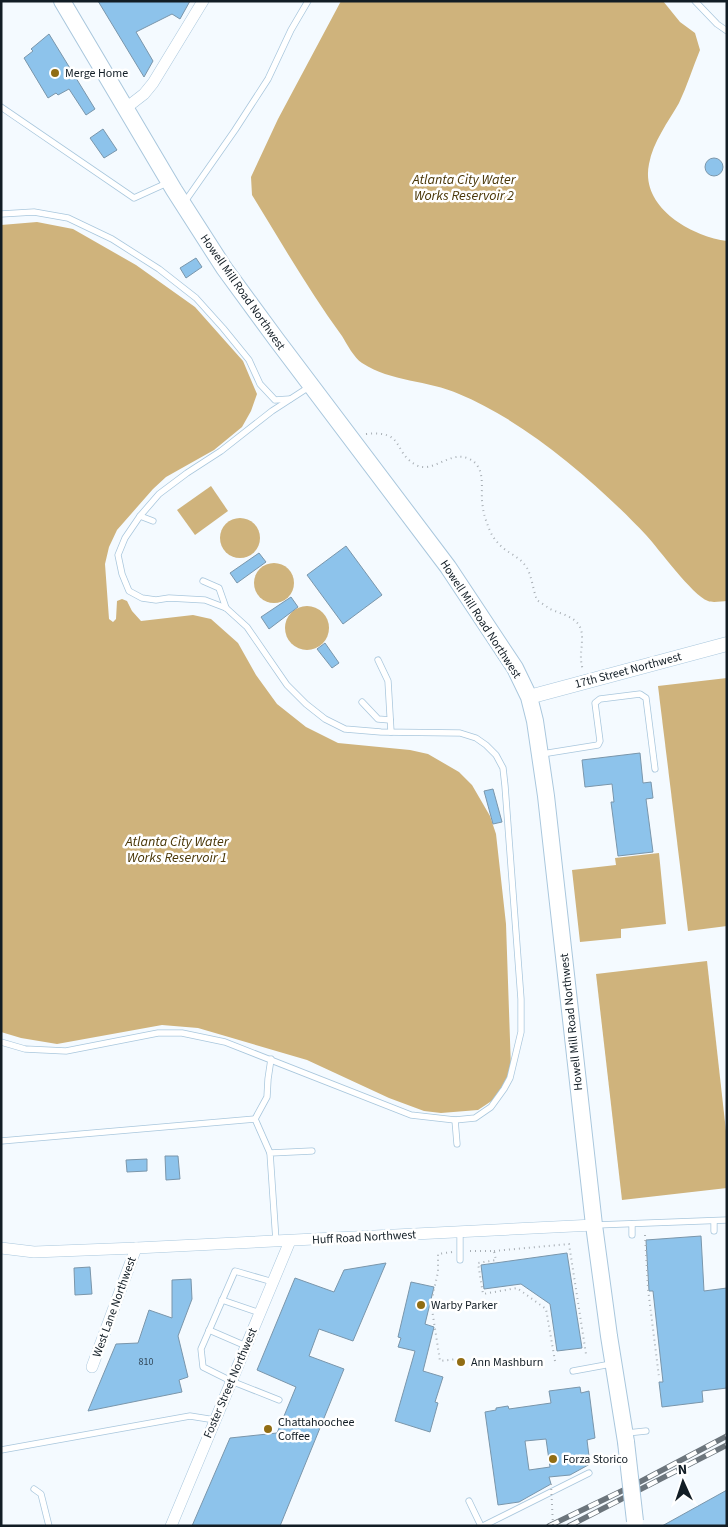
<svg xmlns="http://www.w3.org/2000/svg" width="728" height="1527" font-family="'Source Sans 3',sans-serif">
<rect width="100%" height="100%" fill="#f4faff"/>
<g fill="#cfb37c">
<path d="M341 1H663L680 22 695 33 700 50C693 67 687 86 679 103 668 122 653 142 649 164 640 207 691 236 727 241V601C722 601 713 603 708 601 692 595 659 549 646 535 597 483 525 421 459 394 428 380 391 382 362 363 354 358 347 344 342 336 309 291 281 242 252 195L251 177 278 119Z"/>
<path d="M37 222 73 229 136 265 195 307 243 361 257 394 251 411 242 427 214 450 166 477 153 489 117 530 109 547 105 564 109 619 113 622 116 619 117 601 122 599 127 601 132 611 141 621 193 615 211 619 238 643 256 675 277 704 306 727 338 743 410 750 428 754 459 772 472 785 490 816 496 834 506 924 511 1069 504 1086 493 1100 478 1110 441 1113 424 1111 389 1098 307 1060 198 1028 162 1025 57 1044 21 1038 1 1032V225Z"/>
<path d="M211 486 228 511 195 535 177 510Z"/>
<circle cx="240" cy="538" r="20"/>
<circle cx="274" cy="583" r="20"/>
<circle cx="307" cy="628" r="22"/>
<path d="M727 678V926L688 931 658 686Z"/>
<path d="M659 853 666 924 621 929V938L580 942 572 870 616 865 615 858Z"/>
<path d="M707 961 727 1140V1188L622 1200 596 974Z"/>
</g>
<g fill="#8dc3eb" stroke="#7a96ab" fill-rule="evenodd">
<path d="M98 1H190L180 19 172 14 136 32 153 61 144 77Z"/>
<path d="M49 34 95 109 86 115 69 89 58 95 56 93 48 98 24 58 33 51 31 49Z"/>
<path d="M103 129 117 150 104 158 90 138Z"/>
<circle cx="714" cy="167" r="9"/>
<path d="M196 258 202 267 186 278 180 268Z"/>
<path d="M346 546 382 595 343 624 307 575Z"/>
<path d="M259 553 266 562 237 583 230 573Z"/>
<path d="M291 597 298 607 269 629 261 617Z"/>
<path d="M325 643 339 663 332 668 317 649Z"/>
<path d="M640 753 643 783 651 782 653 798 646 799 653 852 618 856 611 802H614L612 784 585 787 582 760Z"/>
<path d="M493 789 502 822 493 824 484 791Z"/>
<path d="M165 1156H178L180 1179 166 1180Z"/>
<path d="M147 1159V1171L127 1172 126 1160Z"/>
<path d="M701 1236 704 1291 727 1288V1388L702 1391 703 1402 662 1407 659 1382H663L653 1291H649L646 1240Z"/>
<path d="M567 1253 582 1348 557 1351 550 1304 521 1284 484 1289 481 1265Z"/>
<path d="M386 1263 353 1341 319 1329 309 1356 344 1369 280 1526H192L230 1438 277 1433 296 1387 257 1370 295 1278 334 1292 344 1270Z"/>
<path d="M90 1267 92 1294 75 1295 74 1268Z"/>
<path d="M191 1279 192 1299 178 1336 188 1377 179 1380 182 1392 88 1411 116 1344 138 1343 149 1310 172 1318V1280Z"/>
<path d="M411 1282 434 1287 425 1324 434 1327 423 1371 443 1377 435 1402 438 1403 430 1432 395 1421 415 1351 398 1347 401 1338 398 1337Z"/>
<path d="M580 1387 581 1393 589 1391 595 1438 587 1440 590 1464 570 1475 549 1477 551 1484 519 1502 498 1505 485 1412 496 1410V1408L508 1406 509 1409 551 1403 549 1391ZM546 1439 550 1467 529 1470 525 1441Z"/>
<path d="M727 1490V1526H662Z"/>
</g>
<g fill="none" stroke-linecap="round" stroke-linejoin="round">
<g stroke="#a9c7dd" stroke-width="7">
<g id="service">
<path d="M695 1 717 24 727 31"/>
<path d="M1 107 134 198 167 183"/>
<path d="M184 203 235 130 268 79 291 30 308 1"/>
<path d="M1 214 34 212 68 218 112 239 159 269 196 298 223 328 249 360 260 384 275 400 290 399"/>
<path d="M140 516 153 521"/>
<path d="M203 581 219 588 226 608"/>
<path d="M378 660 388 681 391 732"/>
<path d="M362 702 378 719 390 720"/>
<path d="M542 754 598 745 600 741 595 703 600 699 640 694 646 698 655 769"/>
<path d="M1 1042 25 1049 66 1051 158 1033H182L225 1042 411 1115 455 1120 475 1118 491 1107 504 1089 510 1078 521 1032V999L505 786 503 768 496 755 486 745 476 738 460 733 381 732 345 729 325 719 306 704 287 685 247 627 226 608 205 600 169 598 156 600 142 598 129 591 122 574 118 555 125 538 140 516 159 494 187 473 221 451 272 411 309 387"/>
<path d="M255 1119 267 1097 268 1079 271 1059"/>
<path d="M455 1120 457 1144"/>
<path d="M1 1141 255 1119 270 1153"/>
<path d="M714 1221V1231"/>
<path d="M632 1224V1235"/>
<path d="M596 1225 727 1220"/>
<path d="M276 1241 270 1153 312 1151"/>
<path d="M460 1260V1232"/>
<path d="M273 1282 235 1271 201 1349 203 1367 231 1381 279 1400"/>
<path d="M222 1300 260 1313"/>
<path d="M209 1330 246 1346"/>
<path d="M573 1371 611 1364"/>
<path d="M627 1433 646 1431"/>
<path d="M1 1450 190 1416 215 1420"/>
<path d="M34 1489 41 1494 49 1526"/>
<path d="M469 1501 481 1526"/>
<path d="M483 1526 589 1473"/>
</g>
</g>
<g stroke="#a9c7dd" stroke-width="12">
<g id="minor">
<path d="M126 108 144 94 153 83 203 1"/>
<path d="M1 1248 34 1252 136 1248 594 1225"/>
<path d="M92 1367 136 1248"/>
<path d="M171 1526 290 1241"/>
</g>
</g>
<g stroke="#a9c7dd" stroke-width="15">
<path id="tertiary" d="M529 697 727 644"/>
</g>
<g stroke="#a9c7dd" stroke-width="18">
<path id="secondary" d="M62 1 174 190 224 268 276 339 448 567 515 668 529 697 535 721 546 796 594 1225 609 1336 626 1442"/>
</g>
<g stroke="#a8afb5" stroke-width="2" stroke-dasharray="1 4" stroke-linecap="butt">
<path d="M366 434C406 430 392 452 416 465 432 474 450 451 467 458 486 465 481 485 482 501 483 509 484 516 487 523 489 530 493 538 498 543 506 553 520 556 527 568 532 577 533 590 537 600 541 603 546 606 550 609 566 616 583 618 582 639 582 651 579 657 583 670"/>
<path d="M645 1235 648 1289 659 1377"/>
<path d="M470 1251H494L496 1260 478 1263 483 1294 517 1288 546 1309 555 1361"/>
<path d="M494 1251 569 1244 586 1354"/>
<path d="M452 1252 438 1254V1272L431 1303 440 1361 457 1359"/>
</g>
<use href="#service" stroke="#fff" stroke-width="5.5"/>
<use href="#minor" stroke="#fff" stroke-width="11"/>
<use href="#tertiary" stroke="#fff" stroke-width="14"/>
<use href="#secondary" stroke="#fff" stroke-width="16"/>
<g stroke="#6c757c" stroke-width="5.5">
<g id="rail">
<path d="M549 1526 632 1486 727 1436"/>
<path d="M569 1526 727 1445"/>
</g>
</g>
<use href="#rail" stroke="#fff" stroke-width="4" stroke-dasharray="11" stroke-linecap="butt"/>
<g stroke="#a9c7dd" stroke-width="18" stroke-linecap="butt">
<path id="secondary-bridge" d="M626 1442 635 1521"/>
</g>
<path stroke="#a8afb5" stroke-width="2" stroke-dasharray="1 4" stroke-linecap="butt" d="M551 1484 553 1526"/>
<use href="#secondary-bridge" stroke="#fff" stroke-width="16"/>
</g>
<g fill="#916d14" stroke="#fff" stroke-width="2">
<circle cx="55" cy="73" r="5"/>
<circle cx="421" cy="1305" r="5"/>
<circle cx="461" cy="1362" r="5"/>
<circle cx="268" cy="1429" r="5"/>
<circle cx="553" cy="1459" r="5"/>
</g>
<g text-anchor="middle" stroke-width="5" stroke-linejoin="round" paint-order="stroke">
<g font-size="10" fill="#314656">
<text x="146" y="1365">810</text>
</g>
<g font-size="12" fill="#121d25" stroke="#fff" text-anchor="start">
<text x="65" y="77">Merge Home</text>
<text x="431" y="1309">Warby Parker</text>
<text x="471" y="1366">Ann Mashburn</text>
<text x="278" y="1426">Chattahoochee<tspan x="278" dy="14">Coffee</tspan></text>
<text x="563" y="1463">Forza Storico</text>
</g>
<g font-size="12" fill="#121d25" stroke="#fff">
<text transform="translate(243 292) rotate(55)" y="4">Howell Mill Road Northwest</text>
<text transform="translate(481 619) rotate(57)" y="4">Howell Mill Road Northwest</text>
<text transform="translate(628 670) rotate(-15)" y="4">17th Street Northwest</text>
<text transform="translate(571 1022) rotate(-96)" y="4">Howell Mill Road Northwest</text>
<text transform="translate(364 1237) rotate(-3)" y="4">Huff Road Northwest</text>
<text transform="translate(114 1307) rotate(-70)" y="4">West Lane Northwest</text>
<text transform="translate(230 1383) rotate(-67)" y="4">Foster Street Northwest</text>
</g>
<g font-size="14" font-style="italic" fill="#493607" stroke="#fff">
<text x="464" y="184">Atlanta City Water<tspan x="464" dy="16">Works Reservoir 2</tspan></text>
<text x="177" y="846">Atlanta City Water<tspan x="177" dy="16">Works Reservoir 1</tspan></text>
</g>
</g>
<rect width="728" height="1527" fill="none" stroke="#121d25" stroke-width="5"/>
<g transform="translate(683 1482) rotate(357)" stroke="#ffffff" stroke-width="4" paint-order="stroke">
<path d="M0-4L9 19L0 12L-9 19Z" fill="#121d25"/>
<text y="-8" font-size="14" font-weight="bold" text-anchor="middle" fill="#121d25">N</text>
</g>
</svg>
